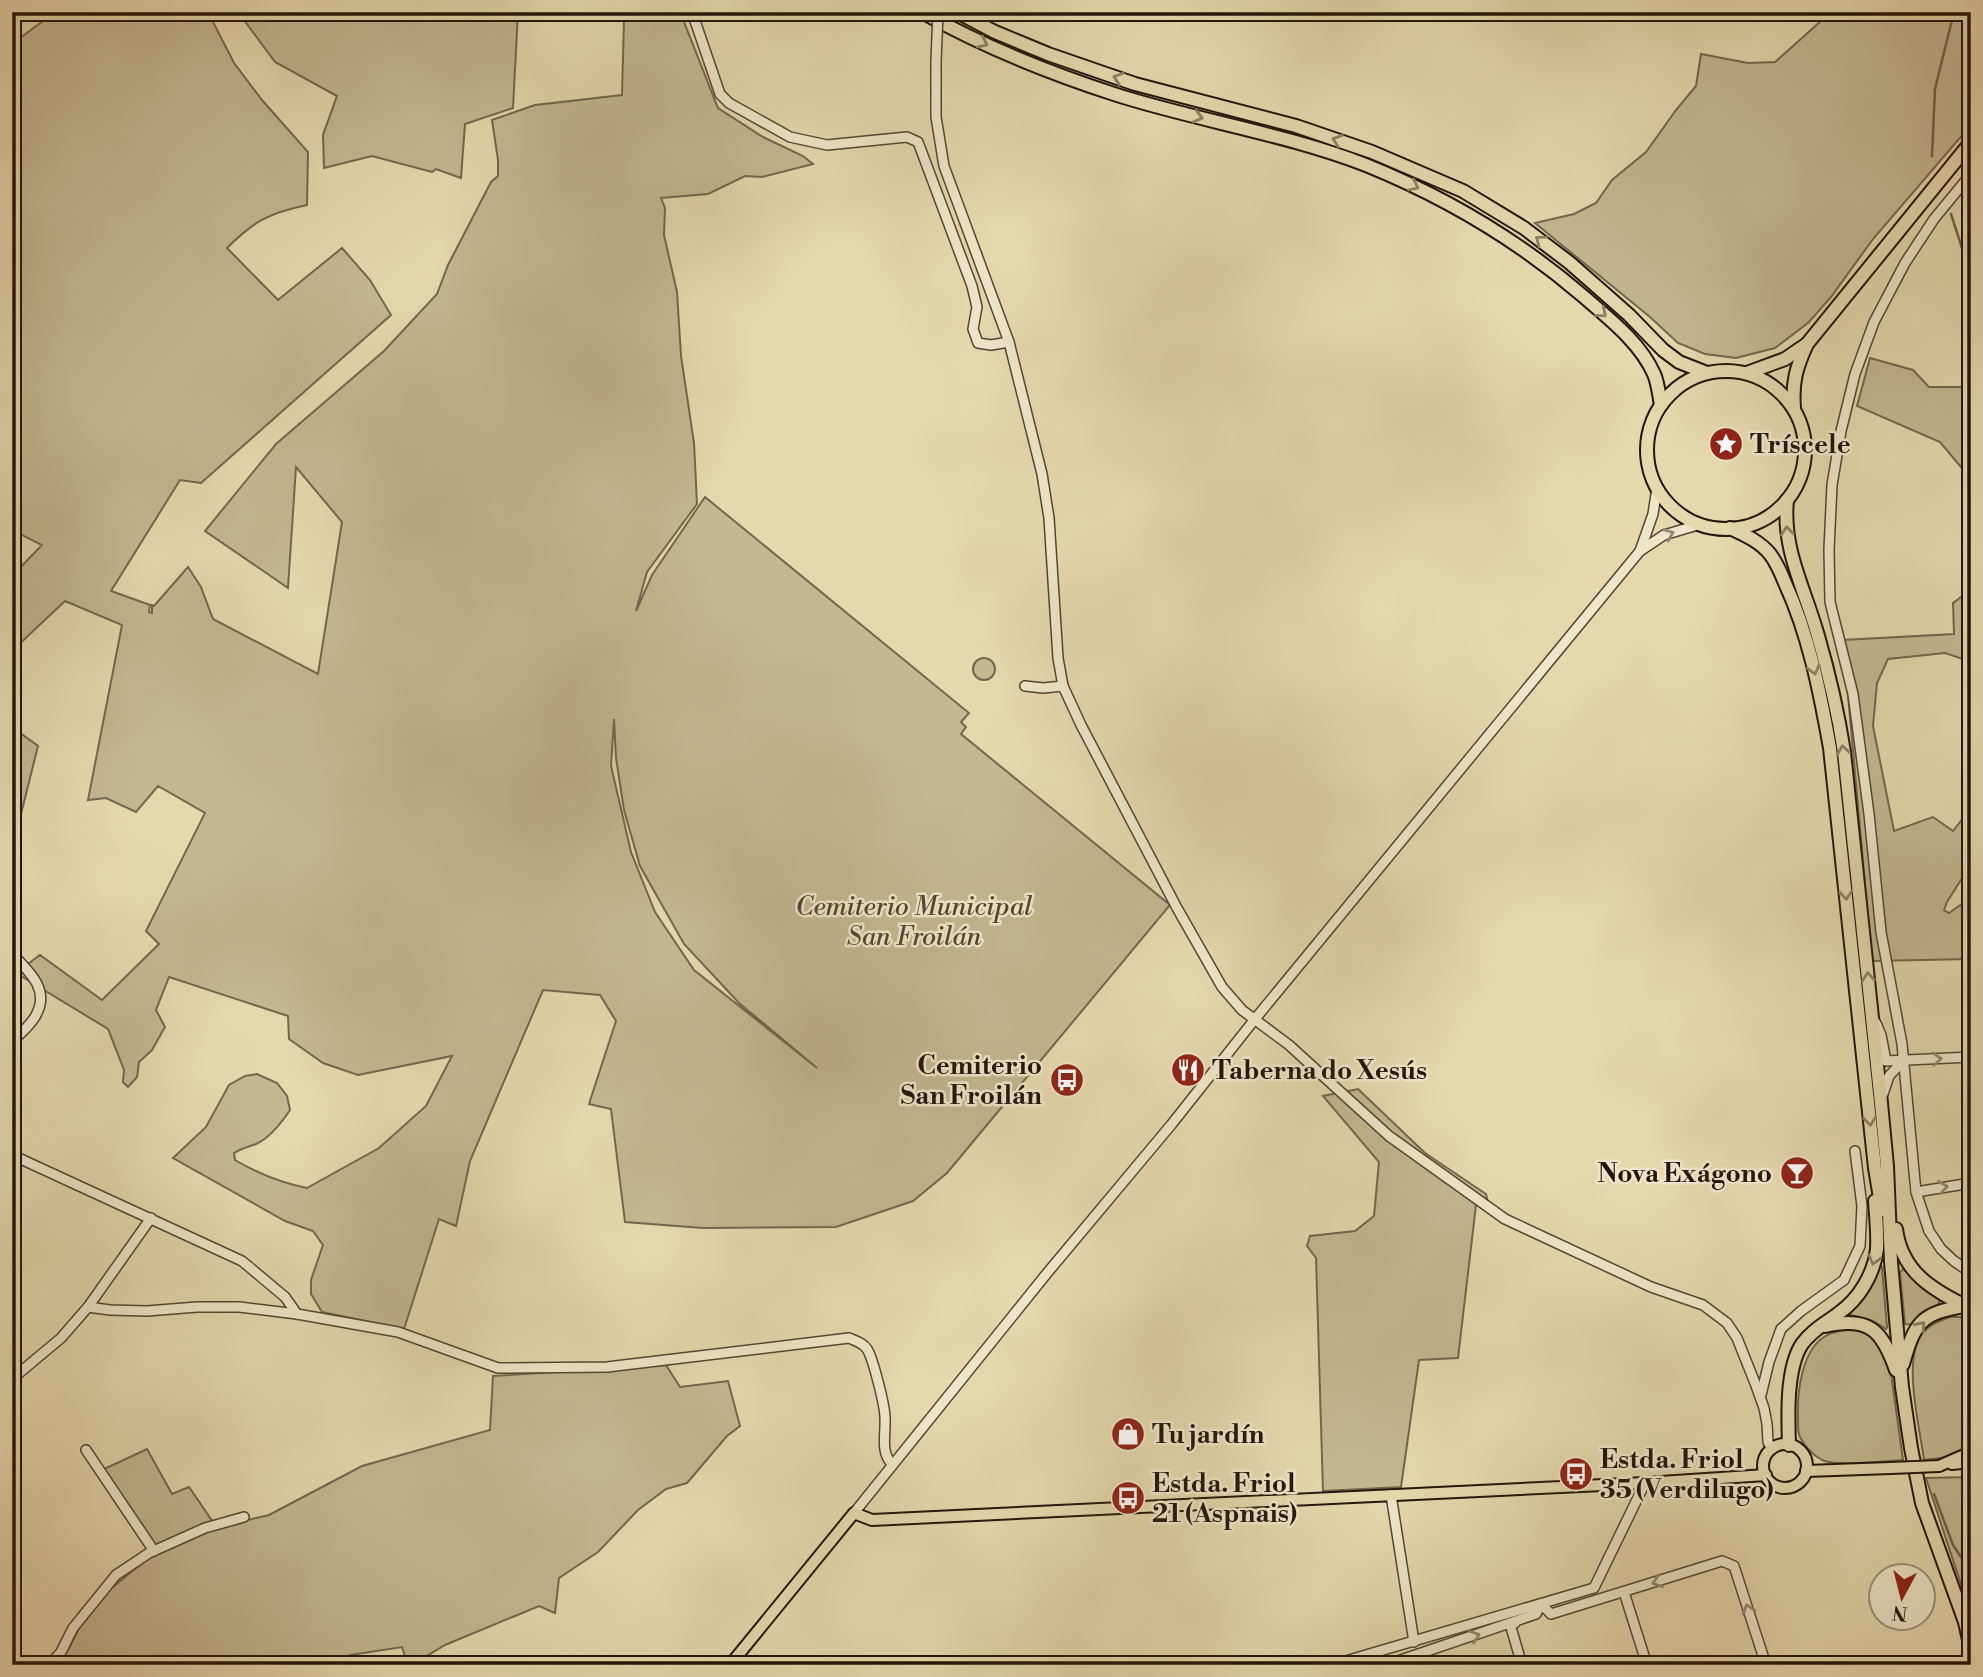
<svg xmlns="http://www.w3.org/2000/svg" width="1983" height="1677" font-family="'Libre Bodoni',serif">
<rect width="100%" height="100%" fill="#e5d8ad"/>
<filter id="stains"><feTurbulence type="fractalNoise" baseFrequency=".00286" numOctaves="4"/><feColorMatrix values="0 0 0 0 .2 0 0 0 0 .09 0 0 0 0 .02 0 0 0 .5 -.17"/></filter>
<radialGradient id="worn" r=".72"><stop offset=".6" stop-color="#630" stop-opacity="0"/><stop offset="1" stop-color="#630" stop-opacity=".3"/></radialGradient>
<g fill="#c4b792" stroke="#74664f" stroke-width="2" fill-rule="evenodd">
<path d="M55 12 209 14 234 63 262 100 308 152 307 205C269 213 254 221 227 248L278 300 342 248 370 280 391 315 201 483 180 480 111 591 150 605 149 612 152 613V605L154 606 188 567 201 587 213 619 318 674 342 522 296 467 288 588 205 531 276 444 384 351 437 294 448 265 491 182 498 176V160L492 120 535 105 622 95 624 20 627 12H680L718 108 763 137 803 156 813 164 762 177 745 176 708 194 661 198 665 208 664 235 677 292 681 356 694 443 697 504 647 572 636 611 652 575 705 497 969 713 961 722 966 727 961 734 1170 905 947 1173 913 1201 836 1227 703 1228 625 1222 611 1109 589 1104 616 1021 600 995 543 990 470 1161 456 1226 439 1219 404 1329 322 1312 311 1294V1280L323 1245 313 1231 285 1221 173 1158 206 1127 229 1085 245 1076 257 1074 277 1083 287 1096 290 1110C282 1122 270 1138 256 1144 248 1147 242 1148 234 1153L235 1160C257 1173 282 1183 307 1188L379 1148 426 1106 452 1056 358 1075 323 1063 289 1039 288 1016 169 977 156 1010 165 1027 152 1050 139 1062 137 1077 128 1087 123 1082 124 1070 108 1029 16 973 40 955 102 1000 159 944 146 931 205 813 158 786 136 812 106 798 88 800 122 625 65 601 12 651V576L42 545 12 530V521L16 508 12 506V44ZM614 719 616 758 624 810 640 866 684 944 739 1003 817 1068 694 970 655 912 631 852 611 766Z"/>
<path d="M238 12H518L513 108 465 124 461 178 436 169 432 172 372 156 324 168 323 135 337 96 275 62Z"/>
<path d="M1831 12H1971V125L1873 239 1831 297 1808 323 1775 348 1736 358 1705 354 1678 343 1650 317 1535 223 1574 214 1596 203 1612 180 1646 152 1676 110 1696 86 1701 54 1748 63 1775 62Z"/>
<path d="M1870 358 1913 370 1929 387H1971V479L1940 442 1857 406Z"/>
<path d="M1965 594 1971 595V678L1963 659 1945 653 1888 659 1877 683 1873 726 1894 831 1933 817 1953 831 1971 808V864L1947 902 1944 910 1949 913 1963 903 1968 892H1971V959L1872 961 1843 640 1954 634 1953 603Z"/>
<circle cx="984" cy="669" r="11"/>
<path d="M12 727 38 746 17 830 12 833Z"/>
<path d="M1358 1089 1425 1153 1486 1194 1489 1207 1476 1205 1458 1358 1419 1360 1401 1487 1323 1491 1316 1258 1307 1246 1310 1236 1355 1231 1374 1216 1379 1162 1323 1096Z"/>
<path d="M1880 1263 1882 1267 1887 1327 1886 1329 1873 1321 1851 1315 1848 1312 1861 1302 1868 1292Z"/>
<path d="M1903 1269H1905L1923 1289 1939 1298V1305L1926 1311 1911 1325 1905 1324 1900 1273Z"/>
<path d="M1950 1317H1963L1971 1320V1445L1950 1457 1924 1460C1920 1428 1902 1360 1922 1334 1929 1325 1939 1321 1950 1317Z"/>
<path d="M1855 1329 1873 1337 1886 1354 1891 1373 1903 1460C1884 1461 1837 1467 1822 1460 1813 1455 1804 1446 1800 1437 1797 1431 1798 1423 1798 1416 1797 1392 1802 1351 1824 1337 1833 1331 1845 1330 1855 1329Z"/>
<path d="M666 1365 680 1387 728 1381 740 1426 727 1436 687 1483 666 1489 638 1510 598 1552 559 1578 555 1613 539 1606 445 1645 427 1656 431 1665H408L402 1647 350 1655 351 1665H57C70 1651 75 1634 85 1618 100 1594 132 1572 154 1554L100 1471 147 1449 172 1494 189 1487 213 1522 235 1523 269 1515 362 1466 490 1430 493 1376Z"/>
<path d="M1971 1477V1615L1926 1478Z"/>
</g>
<g fill="none" stroke-linecap="round" stroke-linejoin="round">
<g stroke="#70624c" stroke-width="2.5">
<path d="M1932 156 1935 89 1954 12"/>
<path d="M1951 214 1971 276"/>
<path d="M1971 940V939"/>
<path d="M1934 1494 1953 1545 1971 1572"/>
</g>
<g stroke="#544634" stroke-width="12">
<g id="minor">
<path d="M692 12 720 94 729 103 790 137 827 145 907 137 918 142 972 286 977 307 973 329 978 343 991 345 1009 342"/>
<path d="M936 62V117L944 166 1009 342 1042 474 1049 518 1058 658 1063 686 1081 725 1177 908 1222 987 1242 1010 1289 1045 1389 1136 1505 1219 1651 1287 1703 1305 1727 1323 1737 1338 1755 1383 1764 1408 1767 1424 1768 1442 1772 1449"/>
<path d="M1971 174 1934 219 1905 263 1874 322 1855 374 1841 431 1832 485 1829 550 1830 602 1853 694 1869 814 1881 932 1902 1044 1916 1192 1929 1231 1941 1249 1954 1261 1971 1273"/>
<path d="M1640 551 1653 514 1657 488"/>
<path d="M1025 686 1043 688 1063 686"/>
<path d="M12 953C20 963 32 973 37 984 49 1008 29 1027 12 1041"/>
<path d="M1876 1023 1881 1035 1886 1061 1971 1057"/>
<path d="M1883 1094 1889 1076 1903 1061"/>
<path d="M12 1155 242 1261 285 1297 297 1314"/>
<path d="M1916 1192 1971 1183"/>
<path d="M88 1307 110 1310 147 1311 197 1307H239L297 1314 398 1332 498 1368 607 1367 849 1338C856 1341 863 1343 867 1349 873 1358 885 1406 885 1418 886 1434 880 1452 892 1464"/>
<path d="M12 1379 61 1338 88 1307 151 1218"/>
<path d="M1761 1395 1769 1362 1781 1329 1801 1311 1844 1280 1860 1246 1862 1206 1855 1151"/>
<path d="M86 1450 154 1551"/>
<path d="M1391 1495 1414 1642"/>
<path d="M854 1513 1048 1272 1171 1125 1255 1019 1640 551 1664 535 1701 524"/>
<path d="M1624 1592 1647 1665"/>
<path d="M1541 1604 1551 1614 1722 1561 1734 1566 1766 1665"/>
<path d="M1515 1623 1510 1624 1522 1665"/>
<path d="M49 1665 61 1652 73 1628 116 1575 149 1553 205 1528 244 1517"/>
<path d="M1332 1665 1594 1588 1645 1483"/>
<path d="M1386 1665 1536 1614 1541 1604"/>
</g>
</g>
<g stroke="#23150c" stroke-width="14">
<g id="major">
<circle cx="1785" cy="1466" r="22"/>
<path d="M1952 1464 1971 1462"/>
<path d="M1939 1466 1971 1452"/>
<path d="M1806 1471 1891 1468"/>
<path d="M730 1665 854 1513 872 1520 1645 1483 1766 1475"/>
</g>
</g>
<g stroke="#23150c" stroke-width="16">
<g id="highway">
<path d="M922 12C984 47 1049 73 1117 95 1199 121 1286 134 1366 165 1445 197 1519 241 1583 296 1608 318 1640 342 1654 374 1658 383 1659 395 1661 405"/>
<path d="M957 12 995 32 1048 54 1135 84 1296 126 1372 152 1463 191 1524 228 1570 263 1629 315 1663 350 1679 362 1707 373"/>
<circle cx="1726" cy="450" r="79"/>
<path d="M1747 373 1785 359 1807 344"/>
<path d="M1794 408C1792 382 1796 368 1807 344L1971 142"/>
<path d="M1787 500C1782 550 1805 589 1818 636 1829 674 1838 713 1844 752L1881 1103 1887 1166 1891 1262 1902 1387 1911 1448 1922 1503 1965 1622 1971 1649"/>
<path d="M1730 528C1745 535 1759 541 1770 554 1776 562 1781 573 1785 583 1809 635 1820 692 1830 748L1875 1168 1882 1210"/>
<path d="M1896 1229C1902 1274 1934 1290 1971 1309"/>
<path d="M1825 1326C1869 1316 1882 1330 1896 1370"/>
<path d="M1903 1364C1915 1322 1921 1313 1965 1306"/>
<path d="M1789 1445C1788 1417 1786 1368 1802 1344 1812 1330 1826 1323 1839 1313 1859 1299 1874 1274 1877 1249 1878 1234 1876 1216 1875 1201"/>
</g>
</g>
<use href="#minor" stroke="#eee6ca" stroke-width="9"/>
<use href="#major" stroke="#e5d8ad" stroke-width="10"/>
<use href="#highway" stroke="#e5d8ad" stroke-width="12"/>
<g stroke="#544634" stroke-width="12" stroke-linecap="butt">
<path id="minor-bridge" d="M936 62 938 12"/>
</g>
<g stroke="#23150c" stroke-width="14" stroke-linecap="butt">
<path id="major-bridge" d="M1891 1468 1939 1466"/>
</g>
<use href="#minor-bridge" stroke="#eee6ca" stroke-width="9"/>
<use href="#major-bridge" stroke="#e5d8ad" stroke-width="10"/>
</g>
<defs><path id="oneway-chevron" d="M-2-3.5L2.5 0L-2 3.5" fill="none" stroke-width="1.6" stroke-linecap="round" stroke-linejoin="round" transform="scale(1.75)"/></defs>
<g stroke="#8e8065">
<use href="#oneway-chevron" transform="translate(983 43) rotate(25)"/>
<use href="#oneway-chevron" transform="translate(1118 78) rotate(-162)"/>
<use href="#oneway-chevron" transform="translate(1198 117) rotate(15)"/>
<use href="#oneway-chevron" transform="translate(1337 140) rotate(-161)"/>
<use href="#oneway-chevron" transform="translate(1414 186) rotate(25)"/>
<use href="#oneway-chevron" transform="translate(1540 240) rotate(-143)"/>
<use href="#oneway-chevron" transform="translate(1602 313) rotate(40)"/>
<use href="#oneway-chevron" transform="translate(1787 531) rotate(-96)"/>
<use href="#oneway-chevron" transform="translate(1814 670) rotate(76)"/>
<use href="#oneway-chevron" transform="translate(1843 750) rotate(-98)"/>
<use href="#oneway-chevron" transform="translate(1846 895) rotate(84)"/>
<use href="#oneway-chevron" transform="translate(1868 977) rotate(-96)"/>
<use href="#oneway-chevron" transform="translate(1870 1121) rotate(84)"/>
<use href="#oneway-chevron" transform="translate(1874 1260) rotate(105)"/>
<use href="#oneway-chevron" transform="translate(1921 1326) rotate(-49)"/>
</g>
<g stroke="#938874">
<use href="#oneway-chevron" transform="translate(1669 534) rotate(-23)"/>
<use href="#oneway-chevron" transform="translate(1937 1059) rotate(-3)"/>
<use href="#oneway-chevron" transform="translate(1943 1187) rotate(-9)"/>
<use href="#oneway-chevron" transform="translate(1657 1582) rotate(162)"/>
<use href="#oneway-chevron" transform="translate(1748 1609) rotate(-108)"/>
<use href="#oneway-chevron" transform="translate(1475 1636) rotate(-18)"/>
</g>
<defs>
<g id="sight-disc" transform="scale(1.75)"><circle r="9.5" fill="#8f2418" stroke="#eee6ca"/><path d="M0-6L1.8-2.2L6-1.7L2.9 1.2L3.7 5.4L0 3.3L-3.7 5.4L-2.9 1.2L-6-1.7L-1.8-2.2Z" fill="#fff"/></g>
<g id="restaurant-disc" transform="scale(1.75)"><circle r="9.5" fill="#8f2418" stroke="#eee6ca"/><path d="M-5-6h1v4h1v-4h1v4h1v-4h1v5L-1.5 .5V6h-2V.5L-5-1ZM5-6V6H3V1.5H1.5Q1.5-4 5-6Z" fill="#fff"/></g>
<g id="bus-disc" transform="scale(1.75)"><circle r="9.5" fill="#8f2418" stroke="#eee6ca"/><path d="M-5-6H5V4H4V6H2V4H-2V6H-4V4H-5ZM-3.5-4V0h7V-4ZM-3.5 1.2v1.5H-2V1.2ZM2 1.2v1.5H3.5V1.2Z" fill="#fff"/></g>
<g id="bar-disc" transform="scale(1.75)"><circle r="9.5" fill="#8f2418" stroke="#eee6ca"/><path d="M-6-5H6L.8 .8V4.5H3.5V6h-7V4.5H-.8V.8Z" fill="#fff"/></g>
<g id="shop-disc" transform="scale(1.75)"><circle r="9.5" fill="#8f2418" stroke="#eee6ca"/><path d="M-5-2.5h2.3a2.7 3.5 0 0 1 5.4 0H5L5.5 6h-11ZM-1.5-2.5h3a1.5 2.3 0 0 0-3 0Z" fill="#fff"/></g>
</defs>
<g fill-rule="evenodd">
<use href="#sight-disc" x="1726" y="444"/>
<use href="#restaurant-disc" x="1188" y="1070"/>
<use href="#bus-disc" x="1067" y="1080"/>
<use href="#bar-disc" x="1797" y="1173"/>
<use href="#shop-disc" x="1128" y="1434"/>
<use href="#bus-disc" x="1576" y="1474"/>
<use href="#bus-disc" x="1128" y="1498"/>
</g>
<g text-anchor="middle" stroke-width="5" stroke-linejoin="round" paint-order="stroke">
<g font-size="26" font-weight="bold" fill="#23150c" stroke="#eee6ca" text-anchor="start">
<text x="1750" y="453">Tríscele</text>
<text x="1042" y="1074" text-anchor="end">Cemiterio<tspan x="1042" dy="30">San Froilán</tspan></text>
<text x="1212" y="1079">Taberna do Xesús</text>
<text x="1772" y="1182" text-anchor="end">Nova Exágono</text>
<text x="1152" y="1443">Tu jardín</text>
<text x="1600" y="1468">Estda. Friol<tspan x="1600" dy="30">35 (Verdilugo)</tspan></text>
<text x="1152" y="1492">Estda. Friol<tspan x="1152" dy="30">21 (Aspnais)</tspan></text>
</g>
<g font-size="26" font-style="italic" fill="#534634" stroke="#eee6ca">
<text x="914" y="915">Cemiterio Municipal<tspan x="914" dy="30">San Froilán</tspan></text>
</g>
</g>
<rect width="1983" height="1677" fill="none" stroke="#e5d8ad" stroke-width="42"/>
<rect x="14" y="14" width="1955" height="1649" fill="none" stroke="#23150c" stroke-width="3.5"/>
<rect x="21" y="21" width="1941" height="1635" fill="none" stroke="#23150c" stroke-width="2"/>
<g transform="translate(1902 1597) rotate(187)"><circle r="33" fill="#eee6ca" stroke="#9d927e" stroke-width="2"/>
<path d="M0-5L12 26L0 18L-12 26Z" fill="#8f2418"/>
<text y="-10" font-size="19" font-weight="bold" text-anchor="middle" fill="#23150c">N</text>
</g>
<rect width="100%" height="100%" filter="url(#stains)"/>
<rect width="100%" height="100%" fill="url(#worn)"/>
</svg>
